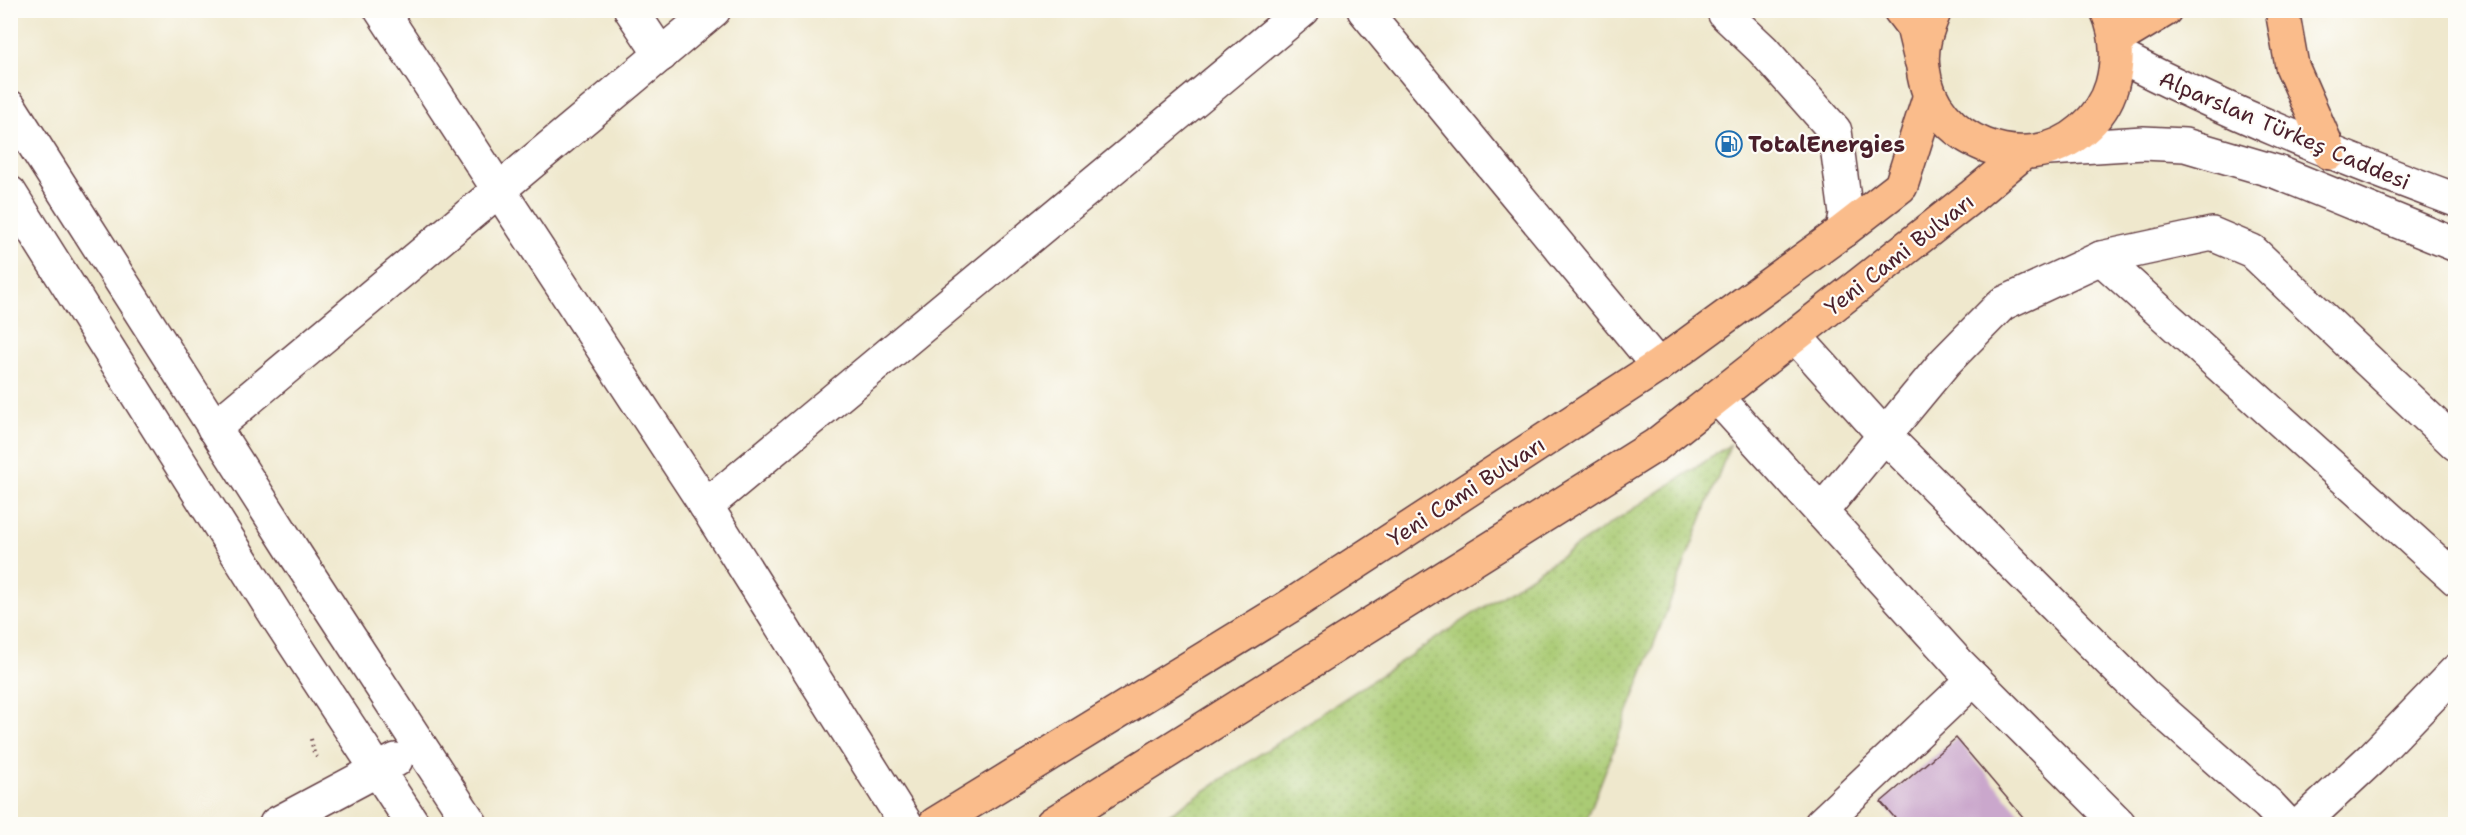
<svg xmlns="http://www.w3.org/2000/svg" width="2466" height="835" font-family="'Shantell Sans',sans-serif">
<defs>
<pattern id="grass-dots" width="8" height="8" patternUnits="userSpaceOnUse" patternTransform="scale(1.5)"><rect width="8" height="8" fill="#aacb74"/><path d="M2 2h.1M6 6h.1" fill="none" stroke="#94ae65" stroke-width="1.8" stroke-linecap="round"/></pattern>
</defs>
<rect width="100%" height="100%" fill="#fdfcf7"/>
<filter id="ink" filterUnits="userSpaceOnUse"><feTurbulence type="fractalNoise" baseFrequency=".0167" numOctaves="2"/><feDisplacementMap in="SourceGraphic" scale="12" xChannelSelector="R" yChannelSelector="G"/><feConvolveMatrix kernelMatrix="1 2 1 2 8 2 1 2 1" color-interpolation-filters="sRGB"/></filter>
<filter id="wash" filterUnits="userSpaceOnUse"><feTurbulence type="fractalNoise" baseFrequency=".008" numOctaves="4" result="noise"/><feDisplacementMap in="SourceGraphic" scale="24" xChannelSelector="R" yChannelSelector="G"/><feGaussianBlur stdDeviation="1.35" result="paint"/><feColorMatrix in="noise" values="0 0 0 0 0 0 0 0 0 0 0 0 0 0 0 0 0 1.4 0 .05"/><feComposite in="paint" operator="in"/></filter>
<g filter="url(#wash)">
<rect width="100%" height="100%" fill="#efe8cd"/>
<path fill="url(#grass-dots)" stroke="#7a7550" stroke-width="1.5" d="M1730 445 1585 824H1154Z"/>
<g id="blocks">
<path fill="#caa7cc" d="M1956 738 2029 824H1900L1881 802Z"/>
</g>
</g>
<g filter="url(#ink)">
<use href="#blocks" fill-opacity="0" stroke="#633d43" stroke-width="1.5"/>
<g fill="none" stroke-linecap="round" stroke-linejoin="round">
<g stroke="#633d43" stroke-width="36">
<g id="minor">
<path d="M381 10 706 506 906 824"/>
<path d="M631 10 661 55"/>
<path d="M1364 10 1658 366"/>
<path d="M1726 10 1725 14 1763 50 1835 131 1846 214 1843 231"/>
<path d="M2117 55C2226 112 2340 157 2456 200"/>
<path d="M10 107 297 557 471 824"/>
<path d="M2049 149 2143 143 2185 145 2277 172 2456 245"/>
<path d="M10 193 279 620 413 824"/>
<path d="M2101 258 2456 579"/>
<path d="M1795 336 1884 435 2144 695 2268 804 2287 824"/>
<path d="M1717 397 1959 664 2119 824"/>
<path d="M214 428 714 10"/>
<path d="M706 506 1303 10"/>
<path d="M1821 512 1945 362 2002 304 2101 258 2212 234 2252 251 2456 444"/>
<path d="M276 824 396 760"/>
<path d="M1821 824 1974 679"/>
<path d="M2301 824 2373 757 2456 671"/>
</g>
</g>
<g stroke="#633d43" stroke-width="36">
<g id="major">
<path d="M1900 10 1913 27 1921 60"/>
<path d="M1935 10C1927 29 1920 47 1923 68 1931 142 2026 179 2082 130 2096 118 2107 103 2112 85 2119 59 2118 35 2107 10"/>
<path d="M2282 10 2292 66 2330 153"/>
<path d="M2117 39 2165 10"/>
<path d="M935 824 1290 606 1658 366 1843 231 1901 186 1930 95"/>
<path d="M1052 824 1656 445 1971 197 2022 154"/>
</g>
</g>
<path stroke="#633d43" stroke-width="4" stroke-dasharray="1.5 4.5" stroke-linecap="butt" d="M311 739 314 753 319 760"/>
<use href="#minor" stroke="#fff" stroke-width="33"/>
<use href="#major" stroke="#fabc8b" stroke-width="33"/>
</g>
</g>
<defs>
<g id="fuel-ring" transform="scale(1.35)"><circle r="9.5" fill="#fdfcf7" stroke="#1f6fb2" stroke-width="1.5"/><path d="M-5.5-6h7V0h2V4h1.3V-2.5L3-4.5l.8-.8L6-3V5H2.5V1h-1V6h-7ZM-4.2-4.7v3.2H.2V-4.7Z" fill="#1f6fb2"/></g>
</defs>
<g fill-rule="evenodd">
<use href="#fuel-ring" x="1729" y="144"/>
</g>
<g text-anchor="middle" stroke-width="4.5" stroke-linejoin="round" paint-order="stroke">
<g font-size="22" fill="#4a1f2b" stroke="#fdfcf7">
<text transform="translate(2285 130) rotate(23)" y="8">Alparslan Türkeş Caddesi</text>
<text transform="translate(1899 254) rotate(-38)" y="8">Yeni Cami Bulvarı</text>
<text transform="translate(1466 491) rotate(-33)" y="8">Yeni Cami Bulvarı</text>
</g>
<g font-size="22" font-weight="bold" fill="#4a1f2b" stroke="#fdfcf7" text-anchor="start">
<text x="1748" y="152">TotalEnergies</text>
</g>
</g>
<rect width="2466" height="835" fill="none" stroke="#fdfcf7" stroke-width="36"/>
</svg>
